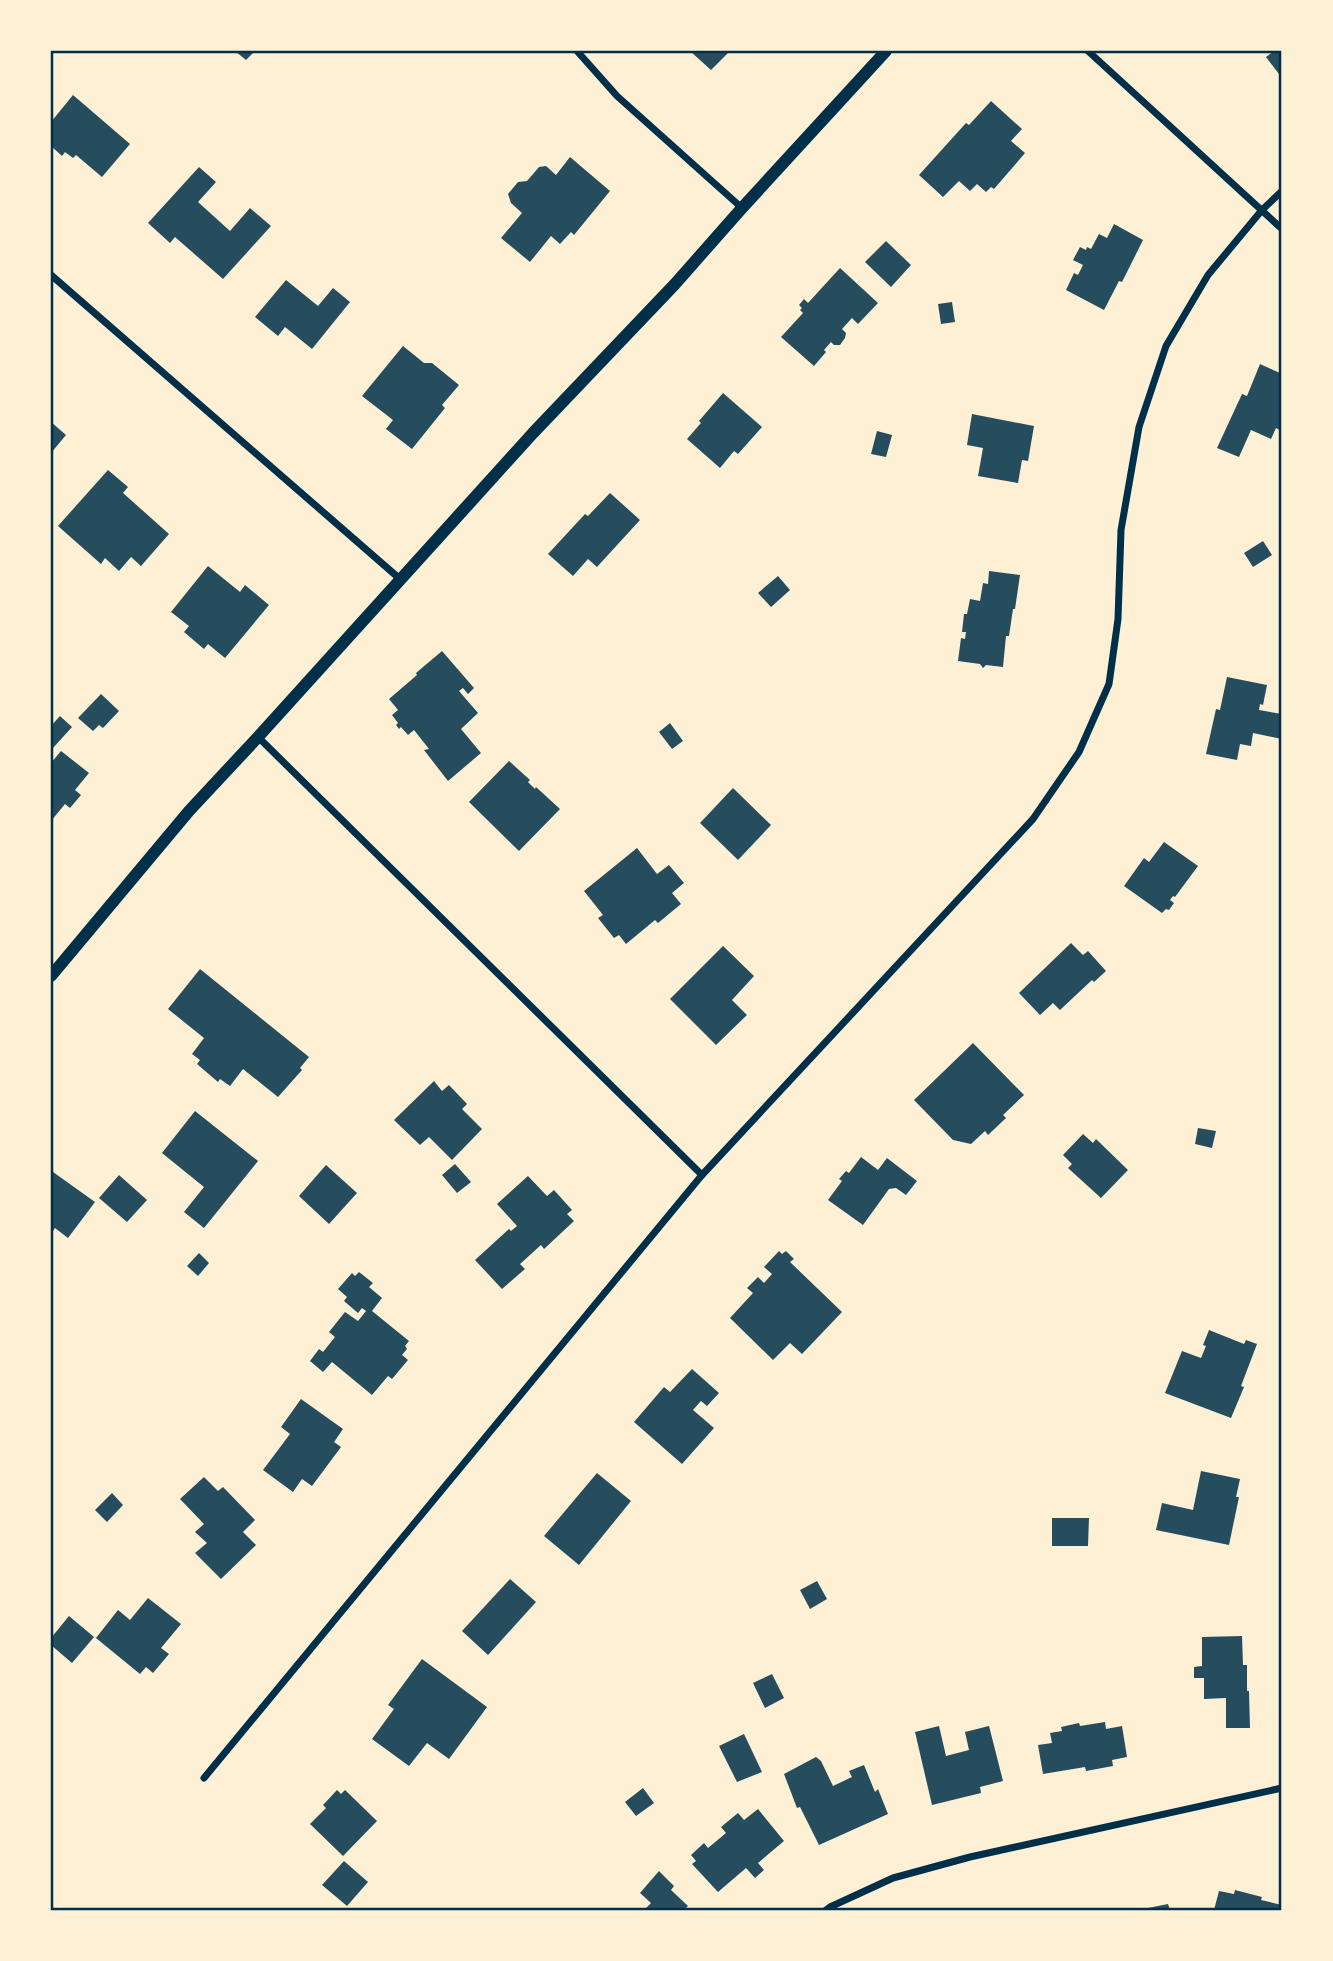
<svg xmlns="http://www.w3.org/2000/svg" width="1333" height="1961" font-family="'Varela Round',sans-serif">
<rect width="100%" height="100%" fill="#fdf0d5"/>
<g fill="#264d5e">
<path d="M235 51H255L246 60Z"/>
<path d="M690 51H730L711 70Z"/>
<path d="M1274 51H1282V78L1266 57Z"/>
<path d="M73 95 130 144 102 177 76 155 73 158 65 152 62 156 51 146V122Z"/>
<path d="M991 101 1022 129 1011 141 1025 153 994 189 991 187 986 192 977 184 970 191 959 181 943 197 919 175 966 123 969 125Z"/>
<path d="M570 157 610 191 574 235 571 232 560 244 551 236 530 262 501 238 522 213 511 203 508 194 518 182 527 181 539 167 546 166 556 175Z"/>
<path d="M199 167 216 182 198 202 230 231 250 208 271 226 223 279 175 237 170 243 148 223Z"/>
<path d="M1114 224 1143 240 1122 282 1119 281 1104 310 1066 290 1074 273 1078 275 1083 265 1073 260 1080 247 1086 250 1087 247 1091 249 1099 234 1107 238Z"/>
<path d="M886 241 911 265 891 287 865 262Z"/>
<path d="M840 268 878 303 858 324 852 318 842 329 846 333 845 338 840 345H834L831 342 824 350 826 352 814 366 781 337 803 313 800 310 802 308 799 305 804 299 808 303Z"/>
<path d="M286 280 318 306 333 288 350 302 312 349 285 327 278 336 255 317Z"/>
<path d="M952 302 955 322 941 324 938 304Z"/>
<path d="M403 346 424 363H432L459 385 442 405 445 408 412 449 386 429 393 420 362 396Z"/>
<path d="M1260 364 1282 374V431L1276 428 1271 439 1251 430 1239 457 1217 448 1242 394 1247 396Z"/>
<path d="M723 393 762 427 738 454 734 451 720 468 687 439 701 423 699 421Z"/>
<path d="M972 414 1034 426 1028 461 1022 460 1018 483 978 476 983 448 967 445Z"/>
<path d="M51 422 66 435 51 453Z"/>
<path d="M877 431 892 435 886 457 871 454Z"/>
<path d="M108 470 128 487 123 493 169 534 141 566 131 557 119 571 105 558 101 564 58 526Z"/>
<path d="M610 493 640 520 597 567 588 559 573 576 548 554 585 514 588 516Z"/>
<path d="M1263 541 1272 555 1253 567 1244 553Z"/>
<path d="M208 566 240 592 245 585 269 605 225 658 208 644 204 649 184 632 189 626 171 612Z"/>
<path d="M989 571 1020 575 1015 609H1013L1009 636H1006L1003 667 986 665 983 668 980 664 958 661 961 638 965 639 966 632H962L964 614H967L970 599 980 601 983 583 988 584Z"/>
<path d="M778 576 790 590 771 607 758 593Z"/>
<path d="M442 651 474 688 468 694 463 688 459 691 478 713 461 729 481 753 448 781 424 750 429 749 414 730 408 735 401 727 399 729 396 725 398 723 392 715 398 710 389 699 417 675 416 673Z"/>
<path d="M1227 677 1267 685 1263 705 1260 704 1259 710 1282 714V739L1253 733 1251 746 1240 744 1237 760 1206 754 1216 709 1220 710Z"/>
<path d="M101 694 119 711 103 728 99 725 93 731 78 718Z"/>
<path d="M60 716 72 727 53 748 51 746V726Z"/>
<path d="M670 723 683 741 672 749 659 732Z"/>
<path d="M61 751 89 773 75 790 81 795 70 808 65 804 51 821V763Z"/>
<path d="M509 761 530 780 528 782 535 789 536 787 560 809 519 851 469 802Z"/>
<path d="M733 788 771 825 738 860 700 823Z"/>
<path d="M1164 842 1198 866 1175 897 1173 896 1170 900 1174 903 1169 910 1166 909 1162 913 1124 886 1144 858 1149 862Z"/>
<path d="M637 848 657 874 669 865 684 883 672 893 681 904 658 923 655 920 626 944 619 935 614 938 598 918 603 915 584 891Z"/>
<path d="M1071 943 1083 955 1088 951 1106 971 1094 982 1092 980 1060 1010 1053 1003 1040 1015 1019 993Z"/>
<path d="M723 946 754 976 732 1000 747 1015 716 1045 670 999Z"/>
<path d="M200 969 309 1057 300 1068 302 1070 278 1097 243 1069 230 1086 220 1079 218 1082 197 1064 200 1060 192 1054 204 1038 168 1009Z"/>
<path d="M973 1043 1024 1095 1003 1115 1006 1118 988 1135 985 1131 971 1144 953 1140 914 1100Z"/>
<path d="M434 1081 442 1091 449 1085 467 1104 462 1109 482 1129 452 1160 429 1137 420 1145 394 1120Z"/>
<path d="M195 1111 258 1161 204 1228 184 1212 204 1187 162 1153Z"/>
<path d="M1198 1128 1216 1131 1212 1148 1195 1144Z"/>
<path d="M1083 1134 1093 1143 1096 1139 1128 1170 1101 1198 1068 1168 1072 1164 1063 1155Z"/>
<path d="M861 1157 878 1170 887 1158 917 1181 906 1195 896 1188 889 1189 863 1225 828 1200 842 1181 839 1179 846 1171 849 1173Z"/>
<path d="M455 1164 471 1182 457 1193 442 1175Z"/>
<path d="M326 1165 357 1193 329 1224 299 1196Z"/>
<path d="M53 1172 95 1202 68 1238 55 1228 51 1234V1175Z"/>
<path d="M119 1175 147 1200 127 1222 99 1198Z"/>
<path d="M528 1176 547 1196 554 1190 572 1210 567 1214 574 1221 544 1249 541 1245 520 1264 525 1269 502 1289 475 1260 509 1229 511 1231 517 1226 497 1204Z"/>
<path d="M779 1251 782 1254 786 1251 794 1259 790 1262 842 1312 802 1354 790 1343 773 1360 730 1318 753 1293 747 1288 758 1277 764 1283 772 1274 764 1267Z"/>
<path d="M199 1253 209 1263 198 1276 187 1266Z"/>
<path d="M359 1272 373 1283 369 1287 382 1298 372 1311 409 1341 405 1346 407 1349 402 1355 408 1360 392 1379 388 1376 372 1395 332 1362 323 1372 310 1361 319 1349 323 1352 335 1337 329 1332 345 1312 358 1321 366 1311 362 1308 358 1313 344 1301 347 1297 338 1289 352 1273 355 1276Z"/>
<path d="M1209 1330 1244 1344 1246 1340 1257 1344 1241 1386 1244 1387 1231 1418 1165 1393 1182 1351 1201 1358 1206 1346 1203 1345Z"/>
<path d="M692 1369 719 1393 707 1406 701 1401 693 1410 714 1428 682 1464 634 1422 664 1387 670 1392Z"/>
<path d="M301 1399 343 1429 334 1442 341 1447 312 1486 302 1479 293 1492 263 1470 290 1434 281 1427Z"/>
<path d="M1201 1471 1240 1479 1236 1497H1239L1229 1545 1156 1530 1162 1503 1193 1510Z"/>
<path d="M597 1473 631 1501 579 1565 544 1536Z"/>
<path d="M204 1477 218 1491 223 1487 255 1520 243 1532 256 1545 221 1579 195 1553 207 1543 195 1532 204 1524 180 1499Z"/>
<path d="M112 1493 123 1505 107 1522 95 1510Z"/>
<path d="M1052 1518H1089L1088 1546H1052Z"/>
<path d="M510 1579 536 1602 488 1655 462 1631Z"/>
<path d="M817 1581 827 1599 810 1609 800 1590Z"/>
<path d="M148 1598 181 1624 161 1648 169 1654 153 1673 146 1667 140 1674 96 1638 118 1610 130 1620Z"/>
<path d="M69 1616 94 1637 72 1663 51 1645V1638Z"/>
<path d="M1242 1636 1243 1665H1247V1691H1249L1250 1728H1226V1698L1204 1699V1678H1194V1667L1202 1666V1637Z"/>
<path d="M422 1659 487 1707 449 1759 427 1743 409 1766 372 1739 394 1709 388 1705Z"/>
<path d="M772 1674 784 1698 765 1708 753 1683Z"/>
<path d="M1105 1722 1106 1729 1122 1726 1127 1757 1112 1760 1113 1766 1086 1771 1085 1767 1043 1774 1038 1745 1052 1743 1050 1733 1062 1731 1061 1727 1079 1723 1080 1726Z"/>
<path d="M939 1726 946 1756 969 1750 965 1732 989 1726 1003 1781 980 1787 981 1793 932 1805 915 1732Z"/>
<path d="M744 1734 762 1772 737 1782 719 1746Z"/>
<path d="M816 1757 821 1761 833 1786 852 1777 849 1771 864 1765 875 1792 878 1789 888 1814 819 1845 800 1807 797 1808 784 1774Z"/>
<path d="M643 1788 654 1803 636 1816 625 1802Z"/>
<path d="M337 1790 341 1794 345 1790 377 1821 343 1856 310 1824 326 1808 323 1805Z"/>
<path d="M758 1809 784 1841 758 1863 764 1870 755 1878 746 1868 718 1892 692 1864 696 1861 691 1855 704 1843 708 1848 726 1833 721 1827 738 1813 744 1820Z"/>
<path d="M344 1861 368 1882 347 1906 322 1885Z"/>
<path d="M659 1871 674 1886 671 1890 688 1906 684 1910H644L651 1903 640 1893Z"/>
<path d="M1235 1890 1262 1897 1261 1900 1282 1905V1910H1214L1219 1891 1234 1894Z"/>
<path d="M1168 1904 1170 1910H1143V1909Z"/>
</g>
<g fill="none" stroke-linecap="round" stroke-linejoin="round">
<g stroke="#003049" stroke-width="7">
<path d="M577 51 617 96 742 208"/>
<path d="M1088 51 1282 229"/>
<path d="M51 275 400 579"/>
<path d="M258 737 702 1175"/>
<path d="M204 1778 702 1175 1033 819 1079 752 1109 684 1118 619 1121 530 1139 427 1166 346 1208 275 1262 210 1282 191"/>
<path d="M826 1910 830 1907 893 1878 970 1857 1282 1788"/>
</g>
<path stroke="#003049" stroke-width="12" d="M51 976 189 811 258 737 533 433 675 284 742 208 886 51"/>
</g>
<rect width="1333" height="1961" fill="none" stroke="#fdf0d5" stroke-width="105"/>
<rect x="52" y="52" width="1228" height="1857" fill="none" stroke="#003049" stroke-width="2.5"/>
</svg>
